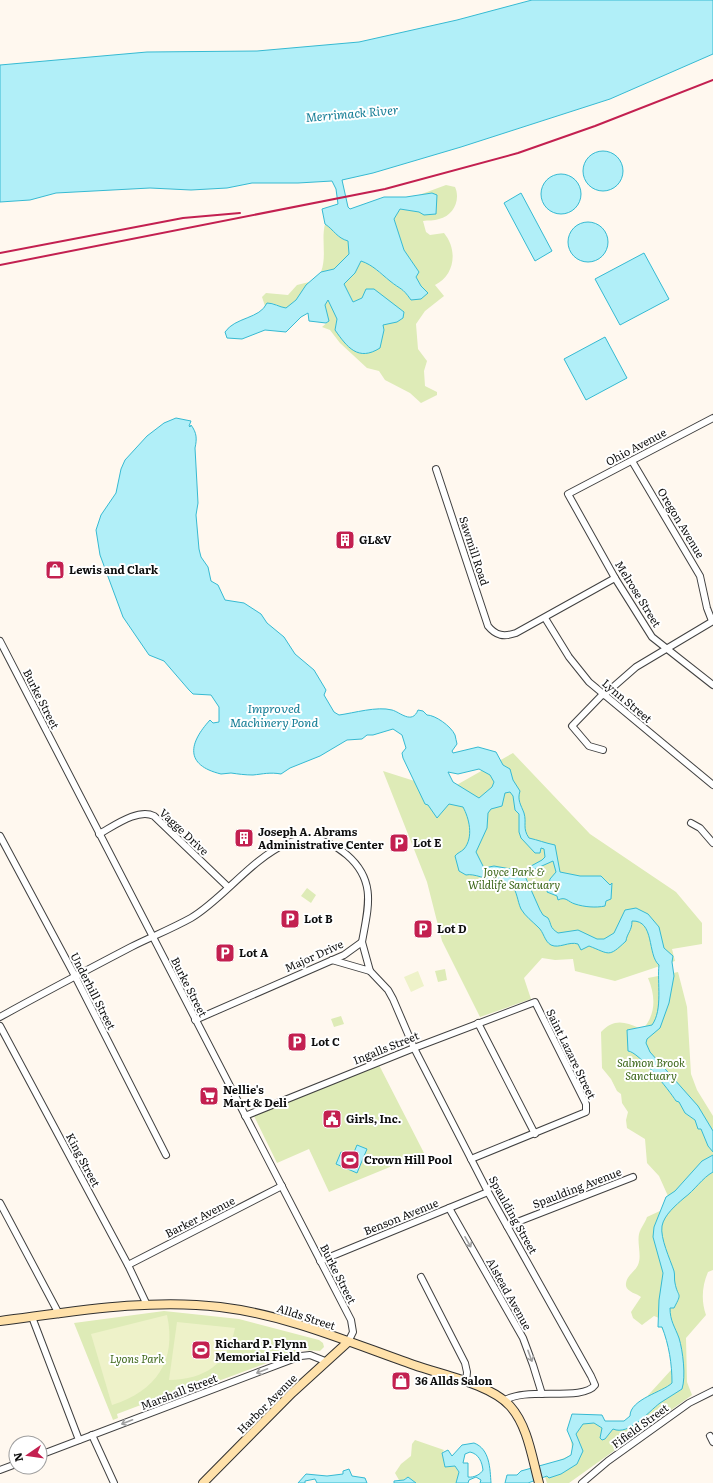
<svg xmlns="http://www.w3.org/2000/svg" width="713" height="1483" font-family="Literata,serif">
<rect width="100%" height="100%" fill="#fff8ef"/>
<g fill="#deebb7">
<path d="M446 185 455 187C461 200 453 216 439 219 434 221 428 220 423 221L426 232 430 235 444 233C458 250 455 275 435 285L444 296 425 311 416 324 418 349 427 361 424 371 425 386 437 392V395L421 403 410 393 385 380 379 371 367 368 340 343 330 330 322 327 329 321 325 305 328 299 337 319 335 330 382 338 384 330 362 298 353 302 344 284 355 273 361 260C373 265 379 273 390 281 401 290 402 287 411 300L428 293 421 286 416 277 419 272 404 250 394 219 400 209 419 212 432 193 419 195Z"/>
<path d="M325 224C334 230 337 238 348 241L349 254 334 269 321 272C327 256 321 240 325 224Z"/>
<path d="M309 282 296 300 286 309 272 303 265 306 262 297 266 293 288 295 297 285Z"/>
<path d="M513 753 590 834 676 892 702 923V944L672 949 675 961 615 981 575 971 573 959 555 960 542 958 524 978 531 999 480 1017 442 941 427 882 383 771 446 791Z"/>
<path d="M307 888 316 895 311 903 301 896Z"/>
<path d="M445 969 447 980 438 982 435 971Z"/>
<path d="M678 972 687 1007 691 1074 697 1090 713 1116V1270L708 1272C702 1286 701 1301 706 1315L686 1338 687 1382 692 1395 569 1483H547L542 1468 571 1455C575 1444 565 1431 571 1422L620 1423 629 1419 641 1403 672 1369C674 1356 668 1336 660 1326L659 1318 654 1316 642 1325 633 1318 631 1312 641 1297C638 1294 627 1292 626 1286 625 1276 635 1272 638 1265 642 1256 637 1244 639 1234 641 1227 645 1223 647 1217L662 1210 668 1196 659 1176 647 1163 645 1139 627 1128 626 1120 628 1112 622 1103 621 1094 617 1091 611 1079 602 1068 601 1032C613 1019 624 1021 639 1028L627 1030H642C656 1015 656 997 648 978Z"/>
<path d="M341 1016 344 1024 334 1027 331 1019Z"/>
<path d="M379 1065 424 1153 329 1192 309 1149 277 1163 254 1116Z"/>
<path d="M164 1311 239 1319 319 1340 323 1343 324 1347 320 1351 302 1350 194 1390 191 1386 117 1414 118 1418 113 1420 74 1323Z"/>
<path d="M415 1440 444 1450 442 1453 445 1467 455 1466 459 1473 456 1483H416L406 1478 404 1480H399L395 1473 401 1464 411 1456 412 1444Z"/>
</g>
<g fill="#eef2c9">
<path d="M418 971 424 986 411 992 404 977Z"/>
<path d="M167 1315C177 1361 156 1391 112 1405L91 1334Z"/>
<path d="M177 1322 235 1328C227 1365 205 1379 169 1380Z"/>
</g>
<g fill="#b1eff8" stroke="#36bad2" fill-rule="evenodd">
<path d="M532 0H713V54L610 99 461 147 373 173 342 180 348 207 350 209 384 197H406L432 193 437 195 436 214 424 215 419 212 400 209 394 219 404 250 419 272 416 277 421 286 428 293 421 299 411 300C402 287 401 290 390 281 380 273 373 265 361 261L355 273 344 284 353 302 362 298 366 289H374L404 312 403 318 397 322 383 325 384 330 380 348C358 362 347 347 335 330L337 319 328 300 325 305 329 321 326 323 309 321 308 313 301 317 286 332 265 330 242 339 227 338 225 332C235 317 260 319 267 303 274 303 279 307 286 308L296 300 306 285 321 272 334 269 349 254 348 241C337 238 334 230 325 224L322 209 338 204 336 189 332 181 298 183H252L227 188 191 190 150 188 56 193 30 200 0 202V65L147 52 257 51 359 42 457 20Z"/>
<circle cx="603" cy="171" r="20"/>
<circle cx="561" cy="194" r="20"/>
<path d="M521 193 552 251 535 261 504 203Z"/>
<circle cx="588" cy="242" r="20"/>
<path d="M644 253 669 299 620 325 595 279Z"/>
<path d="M605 337 627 378 586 400 564 359Z"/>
<path d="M176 418 191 421 189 426 190 427 191 425C197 433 197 439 195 448L198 503 196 515 199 549 201 557 208 567 211 581 218 585 225 600 244 603 261 614 267 623 284 637 295 654 314 670 326 690 324 695 334 712 339 715C354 713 377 706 392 710 400 712 412 725 418 710L423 711 427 715C435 715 451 726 455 735 456 738 456 741 457 744L452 751 453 753 478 747 496 752 503 765 510 769 513 780 520 791C517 800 521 805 524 813 527 823 522 828 529 838 538 840 545 843 555 845L560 872 580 876H601L610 885 612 883 611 899 606 901 605 906C596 908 584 907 575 904 568 902 566 896 558 900L557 896 547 892 550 879 556 872 553 861 524 874 540 910 543 915 548 918C552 925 549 927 558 933L578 930 597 939H604L614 933 625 910 636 908 648 914 659 927 664 948 673 956 672 962 674 976 669 1003 660 1028 647 1039 646 1043 650 1052 698 1106 713 1131V1152L708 1146 701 1129H698L695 1120 685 1113 679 1102 676 1101C669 1090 639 1052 628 1051L627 1030 652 1025C663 1010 657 982 659 965 647 955 655 920 632 921 632 931 627 933 626 941 608 958 610 954 589 946L581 950 578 944C569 941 559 949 551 945 544 941 544 932 538 927 533 922 525 916 521 909 517 900 518 894 511 883L500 885 498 881C487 880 474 873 466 875L459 871 455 856C457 853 461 852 464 849 474 837 469 818 463 807L449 804 437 818 428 805 425 804 403 758 402 753 406 748 402 735 393 729 373 735H367L362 739 347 740 320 756 290 768 281 774C270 772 263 774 253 775 245 775 238 774 231 773 228 773 224 774 221 774 184 765 189 743 210 720L213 723 219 722V707L211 695 193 694 189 690 164 661 149 655 123 617 100 555 96 530 101 515 116 493 121 469 125 460 147 436 164 423ZM479 769 490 775 494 782 492 787 479 798 453 782 448 772 458 774ZM510 792 513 796 515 810 519 814V832L521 838 535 853H540L541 848 544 849 545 857 542 860 522 871 494 866 484 868 476 852 487 828 488 813 491 809 502 806 505 793Z"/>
<path d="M357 1145 367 1149 357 1173 336 1164 341 1152 352 1157Z"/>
<path d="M713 1155V1172C702 1178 695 1190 684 1198 676 1205 664 1215 662 1226 660 1238 670 1259 674 1271 675 1275 674 1279 675 1283 678 1299 683 1291 674 1308H670C670 1321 675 1327 679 1338 683 1351 686 1377 682 1389 675 1394 667 1398 660 1403 648 1412 629 1436 613 1429L605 1439 602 1440 600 1438 602 1428 594 1423 583 1424 576 1434 583 1451 577 1464 561 1474 549 1478 547 1476 528 1483H505L507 1475H517L521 1471 564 1459 571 1455 573 1444 567 1430 572 1414 602 1415 605 1421H624L630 1416C630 1399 663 1392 672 1383 672 1364 669 1345 662 1327H658L659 1300 663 1273 653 1237 654 1227 666 1197 675 1191 702 1161Z"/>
<path d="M474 1443C490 1449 490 1469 491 1483H480L481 1480 476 1477 469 1480 468 1483H456L459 1472 455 1466 445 1467 442 1453 448 1450 452 1456 462 1445ZM470 1452C479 1454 482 1462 483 1470 481 1474 474 1478 468 1477V1463H463L465 1454Z"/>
<path d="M349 1469 352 1476 365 1478 367 1483H317L315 1479 305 1481V1483H298L306 1474 327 1476 343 1474V1471Z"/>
<path d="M408 1477 416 1483H394V1481L404 1480Z"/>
</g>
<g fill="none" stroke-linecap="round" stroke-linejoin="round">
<g stroke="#414141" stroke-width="8">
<g id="street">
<path d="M713 418 568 494 615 578 652 637 713 685"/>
<path d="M632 461 700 576 707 608 712 621"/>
<path d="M436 469 488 626C496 636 504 637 516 633L615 578"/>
<path d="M545 618 569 657 589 682 713 785"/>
<path d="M0 641 351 1320 353 1332 348 1342"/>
<path d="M603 694 572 726 589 746 603 750"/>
<path d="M604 695 636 667 713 621"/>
<path d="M691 823 700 828 713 843"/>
<path d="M99 834C114 826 138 808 154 816L228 887"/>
<path d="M0 836 75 976 166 1155"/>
<path d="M332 960 370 971 362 942"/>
<path d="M370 971 388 990 393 999 414 1048 488 1192 591 1376 595 1385C583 1402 524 1386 504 1401"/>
<path d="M0 1017C43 993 87 970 131 947 151 937 171 929 191 918 238 891 287 803 347 855 377 881 368 908 362 942L344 955 195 1020"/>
<path d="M478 1023 535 1134"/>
<path d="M0 1026 128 1265 147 1305"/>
<path d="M245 1116 414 1048 535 1002 586 1104V1112L471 1159"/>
<path d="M0 1203 59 1314"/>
<path d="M449 1208 523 1338 533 1365 542 1394"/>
<path d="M507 1226 633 1177"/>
<path d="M320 1261 488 1192"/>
<path d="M128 1265 282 1186"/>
<path d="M421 1277 465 1363 467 1372 466 1383"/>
<path d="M32 1317 79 1440"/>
<path d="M92 1435 114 1483"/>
<path d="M710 1436 713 1442"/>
<path d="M40 1455 301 1356 310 1355 325 1361"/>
<path d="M0 1470 16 1464"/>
<path d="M582 1483 608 1461 689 1403 713 1391"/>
</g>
</g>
<g stroke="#303030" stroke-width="10">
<g id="secondary">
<path d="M0 1321C71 1312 149 1298 220 1307 287 1315 351 1343 414 1365 442 1375 490 1384 510 1406 528 1426 532 1458 539 1483"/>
<path d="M203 1483 292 1393 348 1342"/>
</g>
</g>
<use href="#street" stroke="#fff" stroke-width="6"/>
<use href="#secondary" stroke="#ffe1aa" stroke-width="8"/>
<g stroke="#c32050" stroke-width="2">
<path d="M0 253 183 218 240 213"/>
<path d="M0 265 385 189 518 153 595 126 713 80"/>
</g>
</g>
<defs><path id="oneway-shaft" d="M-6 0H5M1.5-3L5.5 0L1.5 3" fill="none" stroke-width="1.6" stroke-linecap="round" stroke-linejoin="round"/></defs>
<g stroke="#9f9f9f">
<use href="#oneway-shaft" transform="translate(468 1242) rotate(60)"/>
<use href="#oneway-shaft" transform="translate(530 1356) rotate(70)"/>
<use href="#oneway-shaft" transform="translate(262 1371) rotate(159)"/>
<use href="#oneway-shaft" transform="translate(127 1422) rotate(159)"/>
</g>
<defs>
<g id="building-square" transform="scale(1)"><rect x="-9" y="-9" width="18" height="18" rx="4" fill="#c32050" stroke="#fff"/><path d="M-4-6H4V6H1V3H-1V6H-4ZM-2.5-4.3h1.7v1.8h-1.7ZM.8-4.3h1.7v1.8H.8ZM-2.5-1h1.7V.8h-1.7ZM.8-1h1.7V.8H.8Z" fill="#fff"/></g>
<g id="shop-square" transform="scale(1)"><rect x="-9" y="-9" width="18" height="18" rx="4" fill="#c32050" stroke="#fff"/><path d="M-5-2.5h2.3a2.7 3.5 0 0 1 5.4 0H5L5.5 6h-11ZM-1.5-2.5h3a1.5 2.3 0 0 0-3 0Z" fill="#fff"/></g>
<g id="parking-square" transform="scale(1)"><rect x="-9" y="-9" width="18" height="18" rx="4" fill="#c32050" stroke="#fff"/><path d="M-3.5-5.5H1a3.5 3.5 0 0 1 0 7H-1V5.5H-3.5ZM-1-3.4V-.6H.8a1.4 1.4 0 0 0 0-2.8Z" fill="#fff"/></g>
<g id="supermarket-square" transform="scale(1)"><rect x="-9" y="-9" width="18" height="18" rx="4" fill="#c32050" stroke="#fff"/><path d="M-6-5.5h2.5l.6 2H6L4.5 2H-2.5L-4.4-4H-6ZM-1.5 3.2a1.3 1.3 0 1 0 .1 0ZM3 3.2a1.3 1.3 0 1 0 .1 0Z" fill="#fff"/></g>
<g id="civic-square" transform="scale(1)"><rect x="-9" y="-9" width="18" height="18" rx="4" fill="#c32050" stroke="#fff"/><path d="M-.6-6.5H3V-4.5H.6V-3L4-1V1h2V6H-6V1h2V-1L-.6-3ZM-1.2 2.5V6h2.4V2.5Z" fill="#fff"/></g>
<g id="stadium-square" transform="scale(1)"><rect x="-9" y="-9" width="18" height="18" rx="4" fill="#c32050" stroke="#fff"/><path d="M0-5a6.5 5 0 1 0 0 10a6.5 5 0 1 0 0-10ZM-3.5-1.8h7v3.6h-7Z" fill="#fff"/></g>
</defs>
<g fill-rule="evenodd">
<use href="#building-square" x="345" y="540"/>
<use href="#shop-square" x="55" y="570"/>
<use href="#building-square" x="244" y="838"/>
<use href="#parking-square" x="399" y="843"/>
<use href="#parking-square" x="290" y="919"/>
<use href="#parking-square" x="423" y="929"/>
<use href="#parking-square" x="225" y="953"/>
<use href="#parking-square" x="297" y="1042"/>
<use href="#supermarket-square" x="209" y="1096"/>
<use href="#civic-square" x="332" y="1119"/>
<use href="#stadium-square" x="350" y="1160"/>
<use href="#stadium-square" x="201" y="1350"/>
<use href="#shop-square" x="401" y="1381"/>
</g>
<g text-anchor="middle" stroke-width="4" stroke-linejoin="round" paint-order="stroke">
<g font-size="11" fill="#0e0e0e" stroke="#fff">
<text transform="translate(636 447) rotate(-28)" y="4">Ohio Avenue</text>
<text transform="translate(681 523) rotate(59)" y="4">Oregon Avenue</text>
<text transform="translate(474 551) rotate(72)" y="4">Sawmill Road</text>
<text transform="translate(638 594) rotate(58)" y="4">Melrose Street</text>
<text transform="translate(41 699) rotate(63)" y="4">Burke Street</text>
<text transform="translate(627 701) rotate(40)" y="4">Lynn Street</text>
<text transform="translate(184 832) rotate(43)" y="4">Vagge Drive</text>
<text transform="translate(314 956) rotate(-24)" y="4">Major Drive</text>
<text transform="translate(189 987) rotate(63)" y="4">Burke Street</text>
<text transform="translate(93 991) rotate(63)" y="4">Underhill Street</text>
<text transform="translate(386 1048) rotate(-22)" y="4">Ingalls Street</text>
<text transform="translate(571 1054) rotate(64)" y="4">Saint Lazare Street</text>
<text transform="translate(83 1160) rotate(62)" y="4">King Street</text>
<text transform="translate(577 1188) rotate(-21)" y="4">Spaulding Avenue</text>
<text transform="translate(513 1215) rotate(61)" y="4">Spaulding Street</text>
<text transform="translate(200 1217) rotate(-27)" y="4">Barker Avenue</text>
<text transform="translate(401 1217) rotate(-22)" y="4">Benson Avenue</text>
<text transform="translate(338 1274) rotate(63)" y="4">Burke Street</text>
<text transform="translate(509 1294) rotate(61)" y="4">Alstead Avenue</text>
<text transform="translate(306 1317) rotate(18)" y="4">Allds Street</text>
<text transform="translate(179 1392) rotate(-21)" y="4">Marshall Street</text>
<text transform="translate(267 1404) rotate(-45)" y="4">Harbor Avenue</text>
<text transform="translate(640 1426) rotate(-36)" y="4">Fifield Street</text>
</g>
<g font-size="11" font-weight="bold" fill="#0e0e0e" stroke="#fff" text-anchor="start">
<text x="359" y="544">GL&amp;V</text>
<text x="69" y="574">Lewis and Clark</text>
<text x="258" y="836">Joseph A. Abrams<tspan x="258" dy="13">Administrative Center</tspan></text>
<text x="413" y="847">Lot E</text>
<text x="304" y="923">Lot B</text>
<text x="437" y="933">Lot D</text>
<text x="239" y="957">Lot A</text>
<text x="311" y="1046">Lot C</text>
<text x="223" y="1094">Nellie's<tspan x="223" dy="13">Mart &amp; Deli</tspan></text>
<text x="346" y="1123">Girls, Inc.</text>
<text x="364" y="1164">Crown Hill Pool</text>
<text x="215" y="1348">Richard P. Flynn<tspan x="215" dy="13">Memorial Field</tspan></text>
<text x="415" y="1385">36 Allds Salon</text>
</g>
<g font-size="11" font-style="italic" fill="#3e681b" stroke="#fff">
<text x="514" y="876">Joyce Park &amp;<tspan x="514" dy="13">Wildlife Sanctuary</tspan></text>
<text x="651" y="1067">Salmon Brook<tspan x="651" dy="13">Sanctuary</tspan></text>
<text x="137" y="1363">Lyons Park</text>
</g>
<g font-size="12" font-style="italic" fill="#127c95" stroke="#fff">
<text transform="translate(352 114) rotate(-5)" y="4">Merrimack River</text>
<text x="274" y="713">Improved<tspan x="274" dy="14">Machinery Pond</tspan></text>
</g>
</g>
<g transform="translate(28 1455) rotate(257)"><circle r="19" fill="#ffffff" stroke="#9f9f9f"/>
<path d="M0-3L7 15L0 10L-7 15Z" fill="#c32050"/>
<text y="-6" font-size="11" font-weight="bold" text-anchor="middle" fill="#0e0e0e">N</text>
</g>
</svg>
